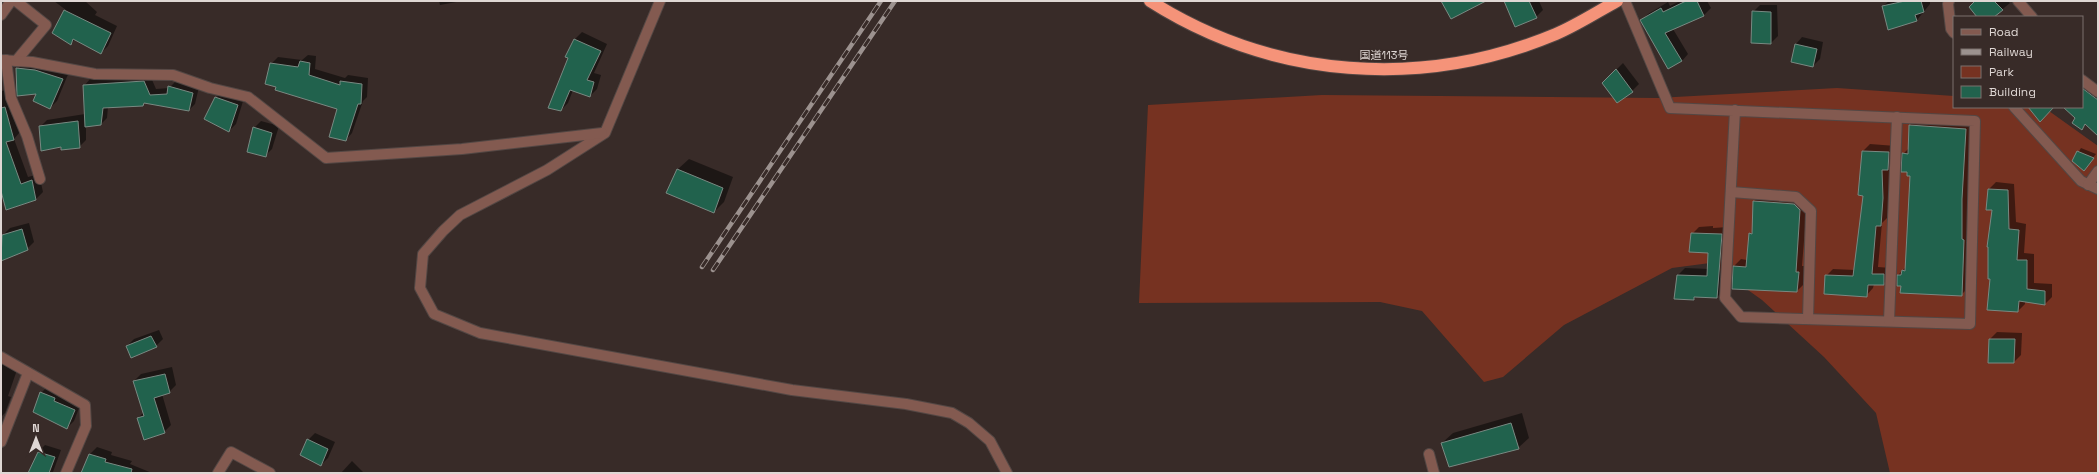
<svg xmlns="http://www.w3.org/2000/svg" width="2099" height="474" font-family="'Space Grotesk','Noto Sans JP',sans-serif">
<rect width="100%" height="100%" fill="#382b28"/>
<path fill="#763221" d="M1837 88 1954 96V107H2026L2049 111 2098 146V473H1890L1876 413 1824 357 1762 300 1710 263 1672 268 1564 325 1503 377 1484 382 1422 311 1380 302 1139 303 1148 105 1322 95 1657 98Z"/>
<g fill="#0007">
<path d="M54 1H85L97 12 95 15 117 26 108 46 101 53 75 39 71 44 66 10Z"/>
<path d="M439 1H462L440 5Z"/>
<path d="M1508 1H1539L1543 10 1536 17Z"/>
<path d="M1680 1H1707L1711 8 1704 15 1673 29 1688 54 1682 61 1641 21 1648 14 1668 2 1670 6Z"/>
<path d="M1889 1H1930V4L1917 20 1883 6Z"/>
<path d="M1976 1H2008L2010 3 1993 17H1979Z"/>
<path d="M1760 5H1777L1778 36 1771 43 1752 42 1753 12Z"/>
<path d="M582 32 607 44 594 73 601 75 597 89 590 96 573 90 568 103 561 110 569 57 566 56 575 39Z"/>
<path d="M1802 37 1823 42 1820 59 1813 66 1796 44Z"/>
<path d="M308 55 316 56 315 69 345 78 348 75 368 78 367 97 363 101 352 133 346 140 338 109 277 86 271 64 278 57 302 60Z"/>
<path d="M24 62 69 72 57 101 50 108 18 69Z"/>
<path d="M1623 63 1639 84 1632 91 1603 83Z"/>
<path d="M150 75 156 89 169 88 176 81 199 87 195 104 189 110 145 102 108 107 107 118 101 124 86 126V140L79 147 62 146 40 127 47 120 85 114 84 86 90 79Z"/>
<path d="M2082 85 2098 90V134L2086 124 2082 128 2076 118 2064 107H2082Z"/>
<path d="M9 90 12 116 15 115 20 132 14 139 28 177 39 174 43 192 36 199 1 187V91Z"/>
<path d="M223 90 244 98 236 124 229 131 216 98Z"/>
<path d="M1917 118 1973 123 1968 288 1961 295 1902 285 1898 275 1906 267 1911 175 1903 154 1909 148 1910 125Z"/>
<path d="M261 121 279 126 272 149 265 156 254 128Z"/>
<path d="M1870 144 1896 146 1895 162 1889 169 1890 190 1887 218 1882 223 1878 267 1891 268 1890 277 1883 284H1874L1873 288 1866 296 1826 276 1833 269 1855 270 1864 195 1860 194 1863 151Z"/>
<path d="M2081 148 2096 154 2087 166 2073 161Z"/>
<path d="M689 159 733 177 724 202 714 212 668 192 678 169Z"/>
<path d="M1996 182 2014 184 2016 222 2026 224 2024 253 2034 254V283L2052 284V297L2045 304 2025 301V304L2018 311 1989 189Z"/>
<path d="M1761 194 1807 203 1802 266H1805L1804 284 1797 291 1734 266 1741 259 1747 260 1750 234 1753 231 1754 201Z"/>
<path d="M29 223 34 242 27 249 1 260 3 235 10 228Z"/>
<path d="M1713 226V228L1728 227 1724 290 1717 297 1697 296 1694 299 1678 275 1685 268 1709 269 1710 252 1692 234 1699 227Z"/>
<path d="M159 330 163 339 156 346H127L134 339Z"/>
<path d="M1997 332 2022 333 2021 355 2014 362 1990 339Z"/>
<path d="M1 361 18 367 8 396 11 397 5 413 1 417Z"/>
<path d="M172 367 176 385 169 392 162 394 171 425 164 432 138 418 144 412 134 381 141 374Z"/>
<path d="M48 386 81 403 74 421 67 428 41 393Z"/>
<path d="M1522 413 1529 438 1518 448 1442 443 1453 433Z"/>
<path d="M315 433 335 442 328 458 321 465 308 440Z"/>
<path d="M45 445 61 450 53 472 31 473 38 452Z"/>
<path d="M97 447 112 452 111 455 132 461 130 464 152 473H82L90 454Z"/>
<path d="M352 461 364 473H341Z"/>
</g>
<g fill="#21624d" stroke="#798982">
<path d="M1441 1H1486L1451 19Z"/>
<path d="M1504 1H1529L1537 18 1515 27Z"/>
<path d="M1686 1H1697L1704 16 1665 33 1682 61 1668 69 1640 20 1661 8 1663 12Z"/>
<path d="M1905 1H1921L1924 12 1915 15 1917 21 1888 30 1882 6Z"/>
<path d="M1975 1H1994L2003 10 1994 17H1977L1969 7Z"/>
<path d="M64 10 111 33 101 54 73 39 71 45 52 33Z"/>
<path d="M1752 11 1771 12V44L1751 43Z"/>
<path d="M574 39 601 51 587 80 594 82 590 97 570 90 561 111 548 108 568 58 565 57Z"/>
<path d="M1795 44 1817 49 1813 67 1791 62Z"/>
<path d="M300 61 310 63 309 75 340 85V81L362 84 361 104H358L346 141 329 137 337 109 275 90 276 87 265 84 270 63 298 67Z"/>
<path d="M16 68 35 70 63 79 50 109 33 101 36 94 17 96Z"/>
<path d="M1616 69 1633 92 1617 103 1602 83Z"/>
<path d="M144 81 150 95 167 94 168 86 193 93 189 111 144 103 143 106 103 108 101 125 85 127 83 85Z"/>
<path d="M2082 88 2098 100V136L2085 124 2082 130 2072 123 2075 118 2063 107H2082Z"/>
<path d="M215 97 238 105 229 132 204 119Z"/>
<path d="M5 107 14 140 6 142 21 184 32 180 36 200 6 210 1 191V108Z"/>
<path d="M2028 107H2054L2040 122Z"/>
<path d="M78 121 80 148 61 150V147L41 151 39 126Z"/>
<path d="M1909 125 1966 129 1962 199V239L1964 240 1962 296 1900 293 1901 286H1897V275H1901L1902 270 1905 271 1910 176H1907V172H1901L1902 153 1908 154Z"/>
<path d="M253 127 272 133 266 157 247 152Z"/>
<path d="M1862 151 1889 152 1888 170H1882L1883 198 1881 226H1876L1872 274H1884V285H1868L1867 297 1824 294 1825 275 1853 276 1863 196 1858 195Z"/>
<path d="M2077 151 2094 158 2084 171 2072 161Z"/>
<path d="M677 169 723 188 714 213 666 193Z"/>
<path d="M1988 189 2008 190 2009 229 2019 230 2017 260H2027V289L2045 291V305L2019 301 2018 312 1987 310 1990 279H1988V247H1987L1992 210H1986Z"/>
<path d="M1753 201 1794 204 1800 210 1796 272H1799L1797 292 1732 289 1733 266 1746 267 1749 233 1752 234Z"/>
<path d="M22 229 28 250 1 261 2 235Z"/>
<path d="M1691 233 1722 234 1717 298 1694 297V300L1674 299 1677 275 1707 276 1708 253 1689 252Z"/>
<path d="M151 336 157 347 131 358 126 346Z"/>
<path d="M1989 339H2015L2014 363H1988Z"/>
<path d="M165 374 170 393 154 398 165 433 144 440 137 418 144 416 133 381Z"/>
<path d="M40 392 55 398 54 401 75 410 67 429 33 412Z"/>
<path d="M1511 423 1519 449 1449 467 1441 443Z"/>
<path d="M307 439 328 449 321 466 300 455Z"/>
<path d="M38 452 55 457 49 473H28Z"/>
<path d="M89 454 106 459 105 462 132 469 131 473H81Z"/>
</g>
<g fill="none" stroke-linecap="round" stroke-linejoin="round">
<g stroke="#534744" stroke-width="12">
<g id="minor">
<path d="M16 1 46 25 16 61"/>
<path d="M660 1 605 133 547 170 460 215 443 231 423 254 420 288 434 314 480 333 792 390 906 404 952 413 969 423 990 441 1007 473"/>
<path d="M1625 1 1670 108 1975 121 1970 324 1741 317 1725 298 1735 110"/>
<path d="M1949 1 1948 4 1951 29 1954 33"/>
<path d="M2018 1 2032 17"/>
<path d="M1 15 11 1"/>
<path d="M1 60 32 62 95 74 173 75 210 88 248 97 326 158 462 149 602 133"/>
<path d="M6 60 11 98 27 136 40 179"/>
<path d="M2082 80 2098 92"/>
<path d="M2014 107 2081 181 2098 189"/>
<path d="M2088 185 2098 171"/>
<path d="M1731 192 1796 197 1811 211 1808 319"/>
<path d="M1889 321 1897 117"/>
<path d="M1 357 85 405 86 426 66 473"/>
<path d="M1 442 28 373"/>
<path d="M1429 454 1434 473"/>
<path d="M218 473 231 452 270 473"/>
</g>
</g>
<g stroke="#534744" stroke-width="14">
<path id="highway" d="M1150 1C1273 79 1422 90 1556 34 1577 25 1597 12 1617 1"/>
</g>
<use href="#minor" stroke="#835a50" stroke-width="10"/>
<use href="#highway" stroke="#f59379" stroke-width="12"/>
<g stroke="#9c928f" stroke-width="4.5">
<g id="rail">
<path d="M702 267 881 1"/>
<path d="M713 270 895 1"/>
</g>
</g>
<use href="#rail" stroke="#382b28" stroke-width="3" stroke-dasharray="9" stroke-linecap="butt"/>
</g>
<g text-anchor="middle" stroke-width="3.5" stroke-linejoin="round" paint-order="stroke">
<g font-size="11" fill="#dfd7d4" stroke="#382b28">
<text x="1384" y="59">国道113号</text>
</g>
</g>
<rect width="2099" height="474" fill="none" stroke="#dfd7d4" stroke-width="4"/>
<rect x="1953" y="16" width="130" height="92" fill="#382b28" stroke="#7b706d"/>
<rect x="1961" y="29" width="20" height="6" fill="#835a50" stroke="#7b706d"/>
<text x="1989" y="36" font-size="12" fill="#dfd7d4">Road</text>
<rect x="1961" y="49" width="20" height="6" fill="#9c928f" stroke="#7b706d"/>
<text x="1989" y="56" font-size="12" fill="#dfd7d4">Railway</text>
<rect x="1961" y="66" width="20" height="12" fill="#763221" stroke="#7b706d"/>
<text x="1989" y="76" font-size="12" fill="#dfd7d4">Park</text>
<rect x="1961" y="86" width="20" height="12" fill="#21624d" stroke="#7b706d"/>
<text x="1989" y="96" font-size="12" fill="#dfd7d4">Building</text>
<g transform="translate(36 438)" stroke="#382b28" stroke-width="3" paint-order="stroke">
<path d="M0-3L7 15L0 10L-7 15Z" fill="#dfd7d4"/>
<text y="-6" font-size="11" font-weight="bold" text-anchor="middle" fill="#dfd7d4">N</text>
</g>
</svg>
